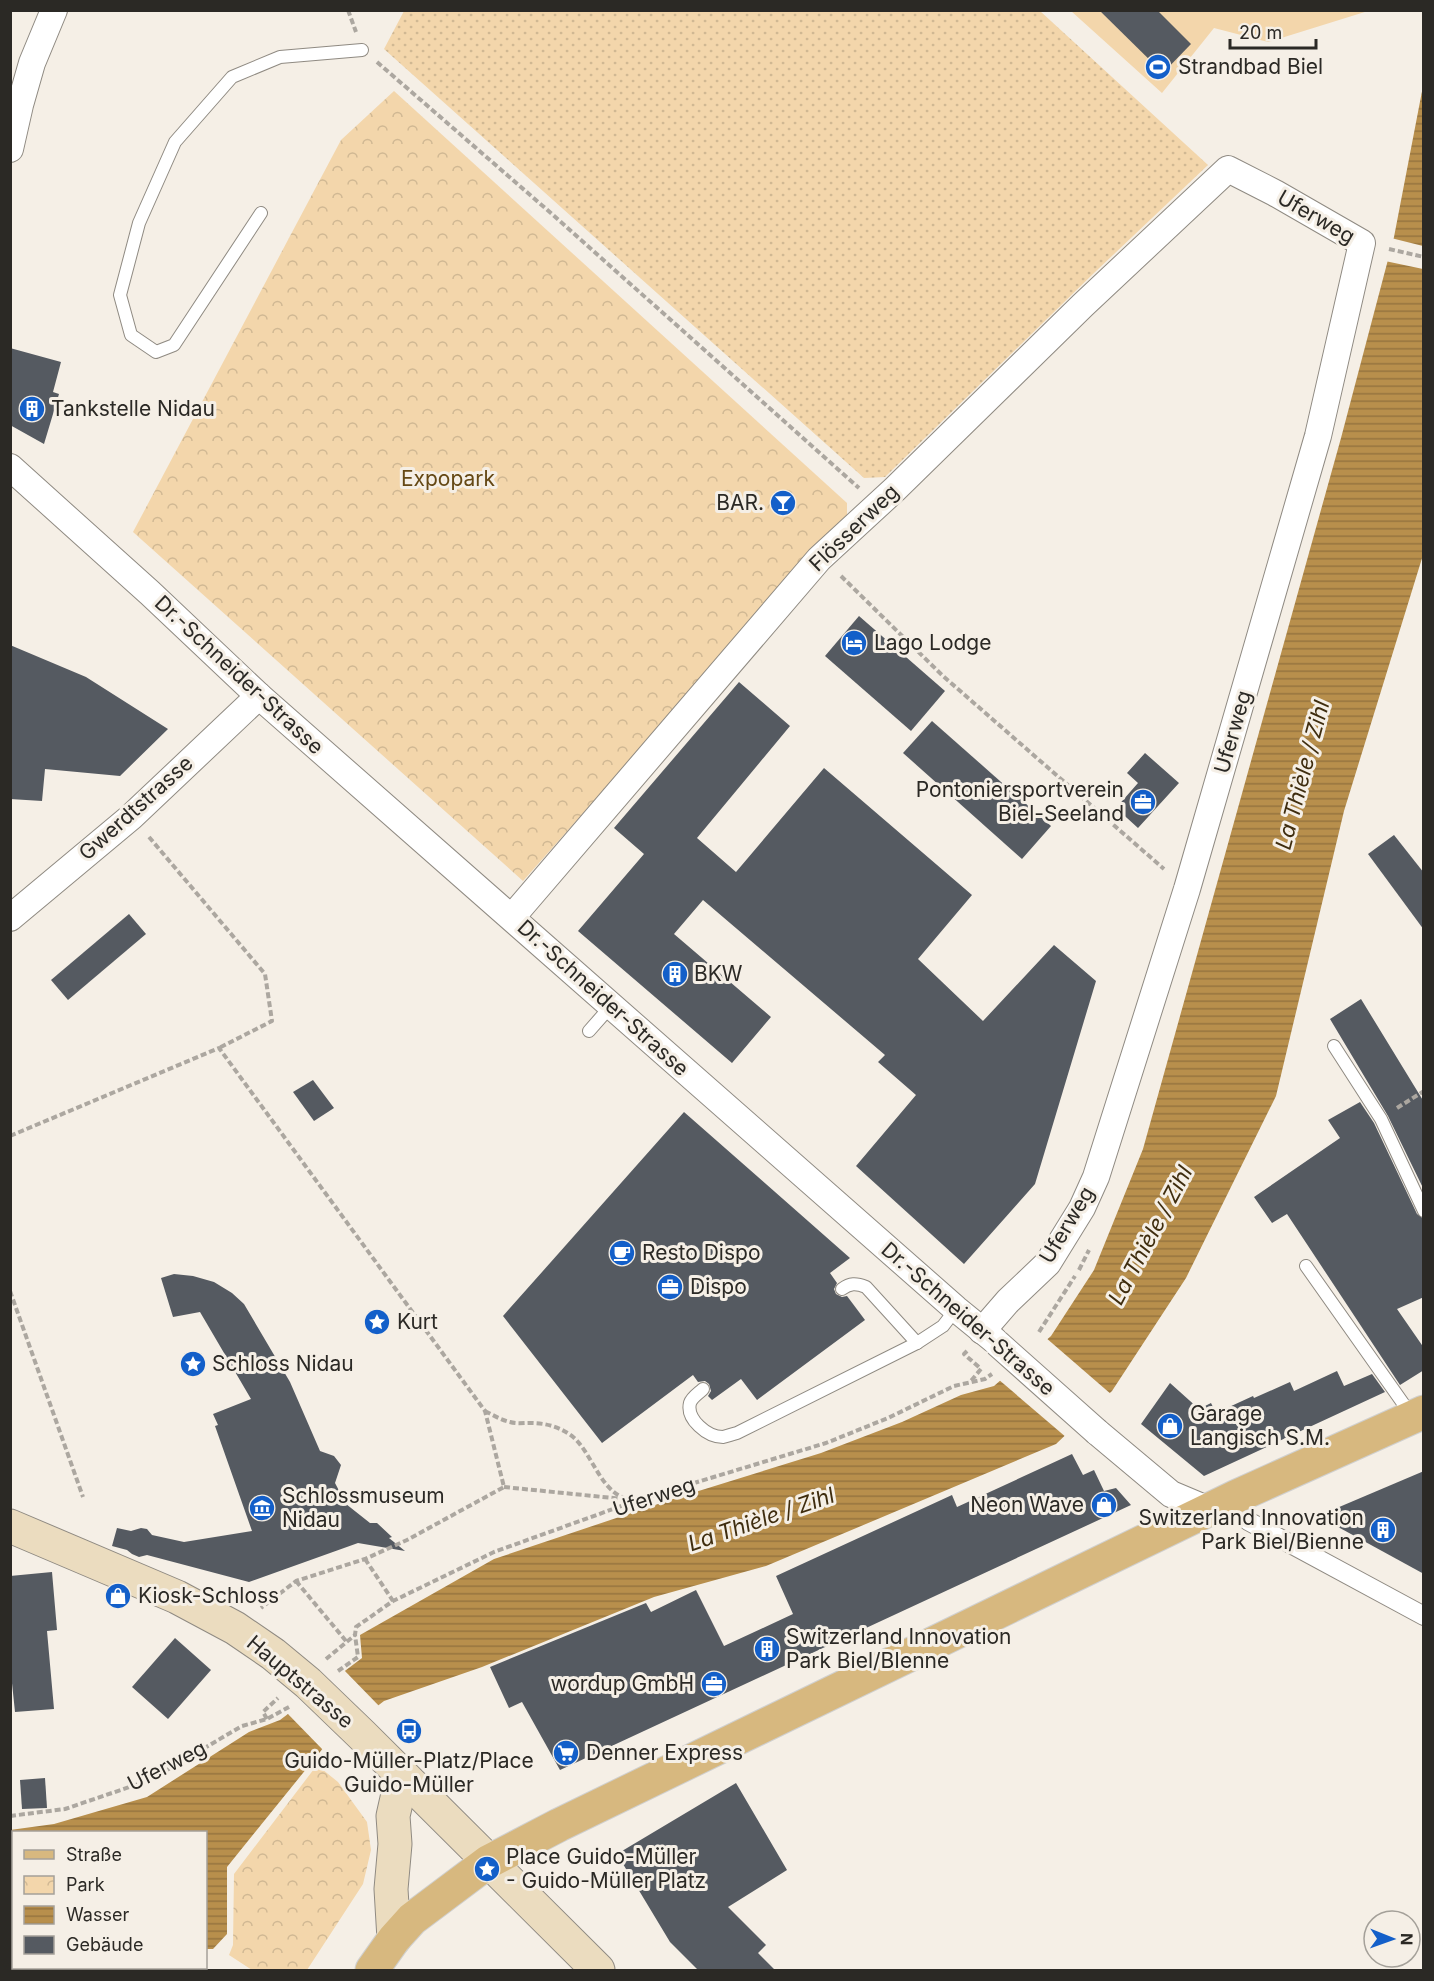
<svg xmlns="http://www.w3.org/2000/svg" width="1434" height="1981" font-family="Inter,sans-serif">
<defs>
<pattern id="grass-dots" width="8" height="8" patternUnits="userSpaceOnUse" patternTransform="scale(1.5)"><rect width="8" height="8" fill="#f3d6ab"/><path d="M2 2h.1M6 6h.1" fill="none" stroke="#d0b893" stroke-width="1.8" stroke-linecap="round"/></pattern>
<pattern id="park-crowns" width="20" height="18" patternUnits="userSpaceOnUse" patternTransform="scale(1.5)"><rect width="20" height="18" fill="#f3d6ab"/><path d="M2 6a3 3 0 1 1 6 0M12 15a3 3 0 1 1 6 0" fill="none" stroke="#d0b893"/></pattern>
<pattern id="water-rules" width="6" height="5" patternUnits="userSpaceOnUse" patternTransform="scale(1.5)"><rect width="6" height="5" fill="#b88f4c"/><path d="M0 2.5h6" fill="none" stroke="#96753f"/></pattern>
</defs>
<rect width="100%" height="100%" fill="#f5efe6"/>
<path fill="url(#grass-dots)" d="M404 11H1040L1208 165 1094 273 885 477 864 478 384 49Z"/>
<g fill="url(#park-crowns)">
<path d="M394 91 847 503V515L523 881 133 532 341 140Z"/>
<path d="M317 1765 338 1782 367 1822 371 1850 363 1884 307 1970H252L229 1955 233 1945 234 1874Z"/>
</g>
<path fill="#f3d6ab" d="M1071 11H1368L1268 42 1214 28 1162 93Z"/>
<path fill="url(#water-rules)" d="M1423 86V555L1344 811 1276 1096 1186 1278 1112 1391 1056 1444 766 1566 654 1597 482 1667 384 1701 324 1747 227 1867V1934L213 1949H206V1832H14L13 1937H10V1830L54 1824 147 1797 249 1732 280 1720 362 1658 360 1635 494 1559 676 1498 821 1453 902 1422 961 1395 994 1386 1051 1336 1094 1270 1143 1149 1341 438 1394 237Z"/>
<g fill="#f5efe6">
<path d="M1391 238 1423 246V269L1385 261Z"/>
<path d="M1045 1337 1112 1395 1067 1438 998 1379Z"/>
<path d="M343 1669 381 1708 324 1751 286 1712Z"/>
</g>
<g fill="#555a61">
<path d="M1099 10H1157L1191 44 1163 73Z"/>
<path d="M10 348 61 362 53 392 59 394 44 444 10 425Z"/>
<path d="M859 616 945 691 911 731 825 656Z"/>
<path d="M10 645 86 677 168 729 120 776 45 769 42 801 10 799Z"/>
<path d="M739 682 790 726 697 838 736 872 824 768 972 895 918 959 983 1021 1054 945 1096 981 1035 1184 964 1264 856 1166 916 1095 878 1062 885 1055 703 900 674 934 771 1017 732 1063 578 931 644 854 614 828Z"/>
<path d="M932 721 1051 826 1022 859 903 753Z"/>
<path d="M1145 753 1179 783 1138 828 1116 808 1138 783 1127 773Z"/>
<path d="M1394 835 1424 873V930L1368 854Z"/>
<path d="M129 914 146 934 68 1000 51 980Z"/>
<path d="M1361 999 1424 1102V1190L1388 1116 1330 1019Z"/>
<path d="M313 1080 334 1108 314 1121 293 1092Z"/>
<path d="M1360 1102 1374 1123 1417 1214 1424 1219V1297L1397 1309 1424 1348V1370L1400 1385 1287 1214 1272 1223 1254 1197 1340 1138 1328 1120Z"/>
<path d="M684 1112 850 1258 830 1273 837 1283 834 1289 836 1294 842 1297 847 1296 865 1320 757 1400 741 1379 712 1400 708 1396 711 1391 709 1384 705 1381 698 1382 693 1375 602 1443 503 1316Z"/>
<path d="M174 1274 193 1276 214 1282 232 1293 244 1304 290 1382 320 1451 334 1456 341 1465 335 1483 346 1504 370 1523H377L392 1537 389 1538 405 1551 358 1543 249 1582 147 1555 139 1557 132 1554 127 1550 112 1546 117 1528 131 1531 141 1528 147 1529 152 1535 184 1542 252 1531 215 1426 218 1425 213 1414 251 1399 200 1312 173 1317 161 1278Z"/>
<path d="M1337 1371 1344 1386 1372 1374 1385 1392 1204 1476 1141 1424 1170 1383 1199 1409 1211 1403 1216 1413 1253 1396 1254 1398 1290 1382 1294 1391Z"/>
<path d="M1072 1454 1083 1475 1094 1470 1104 1491 1116 1488 1131 1505 560 1770 522 1702 509 1708 490 1667 646 1603 651 1612 696 1590 724 1646 793 1614 776 1576 952 1495 957 1507Z"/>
<path d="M1424 1471V1574L1318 1516Z"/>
<path d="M52 1572 57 1630 47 1631 54 1709 15 1712 10 1664V1576Z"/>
<path d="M175 1638 211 1670 168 1719 132 1687Z"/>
<path d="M45 1778 47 1808 22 1809 20 1780Z"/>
<path d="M736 1783 787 1870 728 1907 766 1945 758 1953 776 1971H699L670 1942 617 1854Z"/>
</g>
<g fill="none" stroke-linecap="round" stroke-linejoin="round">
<g stroke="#8f8a82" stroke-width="14">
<g id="service">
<path d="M261 213 174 345 156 352 131 335 120 295 139 223 175 142 232 77 280 57 362 50"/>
<path d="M589 1031 611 1006"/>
<path d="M1334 1046 1381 1119 1424 1211"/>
<path d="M1306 1266 1412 1416"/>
<path d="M842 1289C850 1283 856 1283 866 1287L917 1343"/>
<path d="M703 1389C699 1393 692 1397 690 1403 686 1419 707 1437 723 1437 727 1436 733 1434 737 1433L917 1343 943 1326 956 1309"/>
</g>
</g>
<g stroke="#8f8a82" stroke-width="20">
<path id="pedestrian" d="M1248 1521 1424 1616"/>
</g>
<g stroke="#8f8a82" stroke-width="28">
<g id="minor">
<path d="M10 149 20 105 32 63 54 10"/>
<path d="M10 467 150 593 259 696 956 1309 994 1340"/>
<path d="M512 917 819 559 895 489 1083 305 1228 169 1275 193 1362 243 1318 436 1187 889 1096 1177 1082 1208 1048 1263 1008 1301 982 1331"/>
<path d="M10 918 131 817 259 696"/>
<path d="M1097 1432 1171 1494 1209 1510"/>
<path d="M10 1963H14"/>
<path d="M107 1968 116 1970"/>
</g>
</g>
<g stroke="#8f8a82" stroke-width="35">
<g id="secondary">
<path d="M10 1526 177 1597 235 1628 273 1654 308 1683 362 1735 598 1970"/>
<path d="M394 1939 391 1889 395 1844 393 1816 402 1776"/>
</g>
</g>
<g stroke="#d0d0cf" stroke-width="35">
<path id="primary" d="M372 1970 394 1939 412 1919 488 1862 559 1825 1235 1497 1424 1412"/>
</g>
<g stroke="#aca7a0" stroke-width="4" stroke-dasharray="6 3" stroke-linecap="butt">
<path d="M348 10 356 32"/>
<path d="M377 62 552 214 859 488"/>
<path d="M1389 249 1424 257"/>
<path d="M841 576 943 676 1164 869"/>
<path d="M149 837 265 974 272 1021 219 1048"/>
<path d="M1397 1108 1424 1091"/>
<path d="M10 1136 219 1048 485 1411 504 1487 407 1540 365 1559 296 1581 261 1608"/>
<path d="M1079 1270 1089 1250"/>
<path d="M10 1291 83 1497"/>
<path d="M1039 1332 1075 1276"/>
<path d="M967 1351 964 1354 981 1369 970 1382"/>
<path d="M485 1411C493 1415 501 1420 510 1422 516 1424 523 1423 529 1423 545 1423 558 1426 572 1436 594 1454 601 1498 634 1500"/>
<path d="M504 1487 623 1499"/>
<path d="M365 1559 393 1601"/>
<path d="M296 1581 346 1641"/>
<path d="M326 1659 355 1635"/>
<path d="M338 1671 358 1657 355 1635 356 1627 393 1601 494 1552 638 1500 826 1443 888 1418 954 1386 985 1379 992 1374"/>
<path d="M267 1719 263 1712 278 1698"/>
<path d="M10 1816 65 1809 150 1780 242 1726 267 1719 289 1707"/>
</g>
<use href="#service" stroke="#fff" stroke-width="12"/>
<use href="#pedestrian" stroke="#fff" stroke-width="18"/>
<use href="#minor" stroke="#fff" stroke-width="26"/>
<use href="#secondary" stroke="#ebdcbf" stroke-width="33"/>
<use href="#primary" stroke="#d7b87f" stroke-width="33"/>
<g stroke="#8f8a82" stroke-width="28" stroke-linecap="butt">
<path id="minor-bridge" d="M997 1343 1097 1432"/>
</g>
<use href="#minor-bridge" stroke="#fff" stroke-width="26"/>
</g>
<defs>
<g id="stadium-disc" transform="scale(1.35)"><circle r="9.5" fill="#135fc9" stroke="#f5efe6"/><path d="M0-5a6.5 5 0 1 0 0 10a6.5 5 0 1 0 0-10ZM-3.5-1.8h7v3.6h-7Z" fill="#fff"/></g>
<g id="building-disc" transform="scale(1.35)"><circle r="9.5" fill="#135fc9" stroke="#f5efe6"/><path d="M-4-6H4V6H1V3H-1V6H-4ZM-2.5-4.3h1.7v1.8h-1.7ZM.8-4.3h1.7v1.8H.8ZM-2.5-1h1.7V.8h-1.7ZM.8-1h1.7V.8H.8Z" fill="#fff"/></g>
<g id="bar-disc" transform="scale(1.35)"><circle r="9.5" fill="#135fc9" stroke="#f5efe6"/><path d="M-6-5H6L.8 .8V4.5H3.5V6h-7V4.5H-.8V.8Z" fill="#fff"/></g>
<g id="hotel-disc" transform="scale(1.35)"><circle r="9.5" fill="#135fc9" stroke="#f5efe6"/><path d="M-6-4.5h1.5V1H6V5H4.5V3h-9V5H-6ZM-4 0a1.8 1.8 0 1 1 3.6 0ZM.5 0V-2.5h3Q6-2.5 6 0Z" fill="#fff"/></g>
<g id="office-disc" transform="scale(1.35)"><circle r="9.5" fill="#135fc9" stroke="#f5efe6"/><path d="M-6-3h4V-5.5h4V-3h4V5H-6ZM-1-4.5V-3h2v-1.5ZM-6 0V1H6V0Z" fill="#fff"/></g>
<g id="cafe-disc" transform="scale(1.35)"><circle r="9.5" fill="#135fc9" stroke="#f5efe6"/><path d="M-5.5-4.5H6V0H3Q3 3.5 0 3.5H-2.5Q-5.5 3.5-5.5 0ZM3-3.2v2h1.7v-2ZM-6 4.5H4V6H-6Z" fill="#fff"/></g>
<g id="sight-disc" transform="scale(1.35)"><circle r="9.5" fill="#135fc9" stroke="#f5efe6"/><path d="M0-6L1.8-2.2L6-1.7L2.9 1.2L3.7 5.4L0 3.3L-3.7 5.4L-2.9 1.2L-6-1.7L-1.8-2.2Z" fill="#fff"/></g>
<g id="shop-disc" transform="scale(1.35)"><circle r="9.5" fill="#135fc9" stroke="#f5efe6"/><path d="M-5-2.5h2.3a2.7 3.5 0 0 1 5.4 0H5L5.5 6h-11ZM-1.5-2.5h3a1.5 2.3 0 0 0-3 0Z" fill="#fff"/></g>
<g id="museum-disc" transform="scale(1.35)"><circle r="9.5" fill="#135fc9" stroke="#f5efe6"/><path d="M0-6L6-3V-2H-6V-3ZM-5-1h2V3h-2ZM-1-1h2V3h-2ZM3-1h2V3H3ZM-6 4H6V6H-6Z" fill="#fff"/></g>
<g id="bus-disc" transform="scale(1.35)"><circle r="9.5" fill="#135fc9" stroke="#f5efe6"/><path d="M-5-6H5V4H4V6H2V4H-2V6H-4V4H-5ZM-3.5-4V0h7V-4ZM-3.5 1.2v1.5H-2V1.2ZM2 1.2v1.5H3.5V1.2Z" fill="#fff"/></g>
<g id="supermarket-disc" transform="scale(1.35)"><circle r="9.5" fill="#135fc9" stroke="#f5efe6"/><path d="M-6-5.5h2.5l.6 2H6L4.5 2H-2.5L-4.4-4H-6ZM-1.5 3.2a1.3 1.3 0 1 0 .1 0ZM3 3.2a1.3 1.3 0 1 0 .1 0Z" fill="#fff"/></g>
</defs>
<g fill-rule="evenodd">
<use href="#stadium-disc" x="1158" y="67"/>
<use href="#building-disc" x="32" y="409"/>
<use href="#bar-disc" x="783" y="503"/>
<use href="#hotel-disc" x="854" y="643"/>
<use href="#office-disc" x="1143" y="802"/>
<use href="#building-disc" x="675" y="974"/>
<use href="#cafe-disc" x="622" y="1253"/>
<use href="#office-disc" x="670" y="1287"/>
<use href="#sight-disc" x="377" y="1322"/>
<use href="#sight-disc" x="193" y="1364"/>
<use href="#shop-disc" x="1170" y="1426"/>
<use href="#shop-disc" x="1104" y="1505"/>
<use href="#museum-disc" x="262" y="1508"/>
<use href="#building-disc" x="1383" y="1530"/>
<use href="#shop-disc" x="118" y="1596"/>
<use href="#building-disc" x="767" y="1649"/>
<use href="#office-disc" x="714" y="1684"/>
<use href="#bus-disc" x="409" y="1731"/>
<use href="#supermarket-disc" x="566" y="1753"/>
<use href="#sight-disc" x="487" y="1869"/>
</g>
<g text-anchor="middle" stroke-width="6" stroke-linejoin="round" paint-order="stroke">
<g font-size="21" fill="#2b2925" stroke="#f5efe6" text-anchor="start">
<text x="1178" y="74">Strandbad Biel</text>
<text x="51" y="416">Tankstelle Nidau</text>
<text x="764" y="510" text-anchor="end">BAR.</text>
<text x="874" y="650">Lago Lodge</text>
<text x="1124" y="797" text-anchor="end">Pontoniersportverein<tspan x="1124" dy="24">Biel-Seeland</tspan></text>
<text x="694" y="981">BKW</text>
<text x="642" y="1260">Resto Dispo</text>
<text x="690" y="1294">Dispo</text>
<text x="397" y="1329">Kurt</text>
<text x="212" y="1371">Schloss Nidau</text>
<text x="1190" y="1421">Garage<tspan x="1190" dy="24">Langisch S.M.</tspan></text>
<text x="282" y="1503">Schlossmuseum<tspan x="282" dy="24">Nidau</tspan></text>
<text x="1084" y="1512" text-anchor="end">Neon Wave</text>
<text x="1364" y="1525" text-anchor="end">Switzerland Innovation<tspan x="1364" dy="24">Park Biel/Bienne</tspan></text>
<text x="138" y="1603">Kiosk-Schloss</text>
<text x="786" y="1644">Switzerland Innovation<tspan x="786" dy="24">Park Biel/BIenne</tspan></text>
<text x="694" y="1691" text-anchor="end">wordup GmbH</text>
<text x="586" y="1760">Denner Express</text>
<text x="409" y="1768" text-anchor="middle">Guido-Müller-Platz/Place<tspan x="409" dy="24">Guido-Müller</tspan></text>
<text x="506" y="1864">Place Guido-Müller<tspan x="506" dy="24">- Guido-Müller Platz</tspan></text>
</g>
<g font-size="21" fill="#2b2925" stroke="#f5efe6">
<text transform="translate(1316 217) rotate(30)" y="7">Uferweg</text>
<text transform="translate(854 528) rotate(-44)" y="7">Flösserweg</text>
<text transform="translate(239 675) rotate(43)" y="7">Dr.-Schneider-Strasse</text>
<text transform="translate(1233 732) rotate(-74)" y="7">Uferweg</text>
<text transform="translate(136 808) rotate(-42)" y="7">Gwerdtstrasse</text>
<text transform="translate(603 998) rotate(42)" y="7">Dr.-Schneider-Strasse</text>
<text transform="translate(1067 1225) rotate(-59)" y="7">Uferweg</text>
<text transform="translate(968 1319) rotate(41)" y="7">Dr.-Schneider-Strasse</text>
<text transform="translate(654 1497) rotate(-18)" y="7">Uferweg</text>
<text transform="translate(300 1682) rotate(40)" y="7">Hauptstrasse</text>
<text transform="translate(167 1766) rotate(-27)" y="7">Uferweg</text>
</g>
<g font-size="21" fill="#654814" stroke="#f5efe6">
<text x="448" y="486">Expopark</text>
</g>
<g font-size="22" font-style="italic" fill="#3f2d0f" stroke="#f5efe6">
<text transform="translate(1302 775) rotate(-75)" y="8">La Thièle / Zihl</text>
<text transform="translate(1150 1235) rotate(-62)" y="8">La Thièle / Zihl</text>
<text transform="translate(761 1519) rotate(-19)" y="8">La Thièle / Zihl</text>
</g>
</g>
<rect width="1434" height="1981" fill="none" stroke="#2b2925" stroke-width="24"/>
<rect x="12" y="1831" width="195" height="138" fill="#f5efe6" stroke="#a4a099" stroke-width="1.5"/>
<rect x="24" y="1850" width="30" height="9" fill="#d7b87f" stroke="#a4a099" stroke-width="1.5"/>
<text x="66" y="1861" font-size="18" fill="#2b2925">Straße</text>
<rect x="24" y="1876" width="30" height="18" fill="url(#park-crowns)" stroke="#a4a099" stroke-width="1.5"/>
<text x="66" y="1891" font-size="18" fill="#2b2925">Park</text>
<rect x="24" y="1906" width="30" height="18" fill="url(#water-rules)" stroke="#a4a099" stroke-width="1.5"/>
<text x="66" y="1921" font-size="18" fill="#2b2925">Wasser</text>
<rect x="24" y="1936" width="30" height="18" fill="#555a61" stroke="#a4a099" stroke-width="1.5"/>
<text x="66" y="1951" font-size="18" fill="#2b2925">Gebäude</text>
<g transform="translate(1392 1939) rotate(91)"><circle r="28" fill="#f5efe6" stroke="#a4a099" stroke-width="1.5"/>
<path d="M0-4.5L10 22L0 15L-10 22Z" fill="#135fc9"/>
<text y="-9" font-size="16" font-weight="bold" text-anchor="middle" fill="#2b2925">N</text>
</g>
<path d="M1230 39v9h86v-9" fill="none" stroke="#2b2925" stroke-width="3"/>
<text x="1239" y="39" font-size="18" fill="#2b2925" stroke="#f5efe6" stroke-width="4.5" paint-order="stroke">20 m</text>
</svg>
